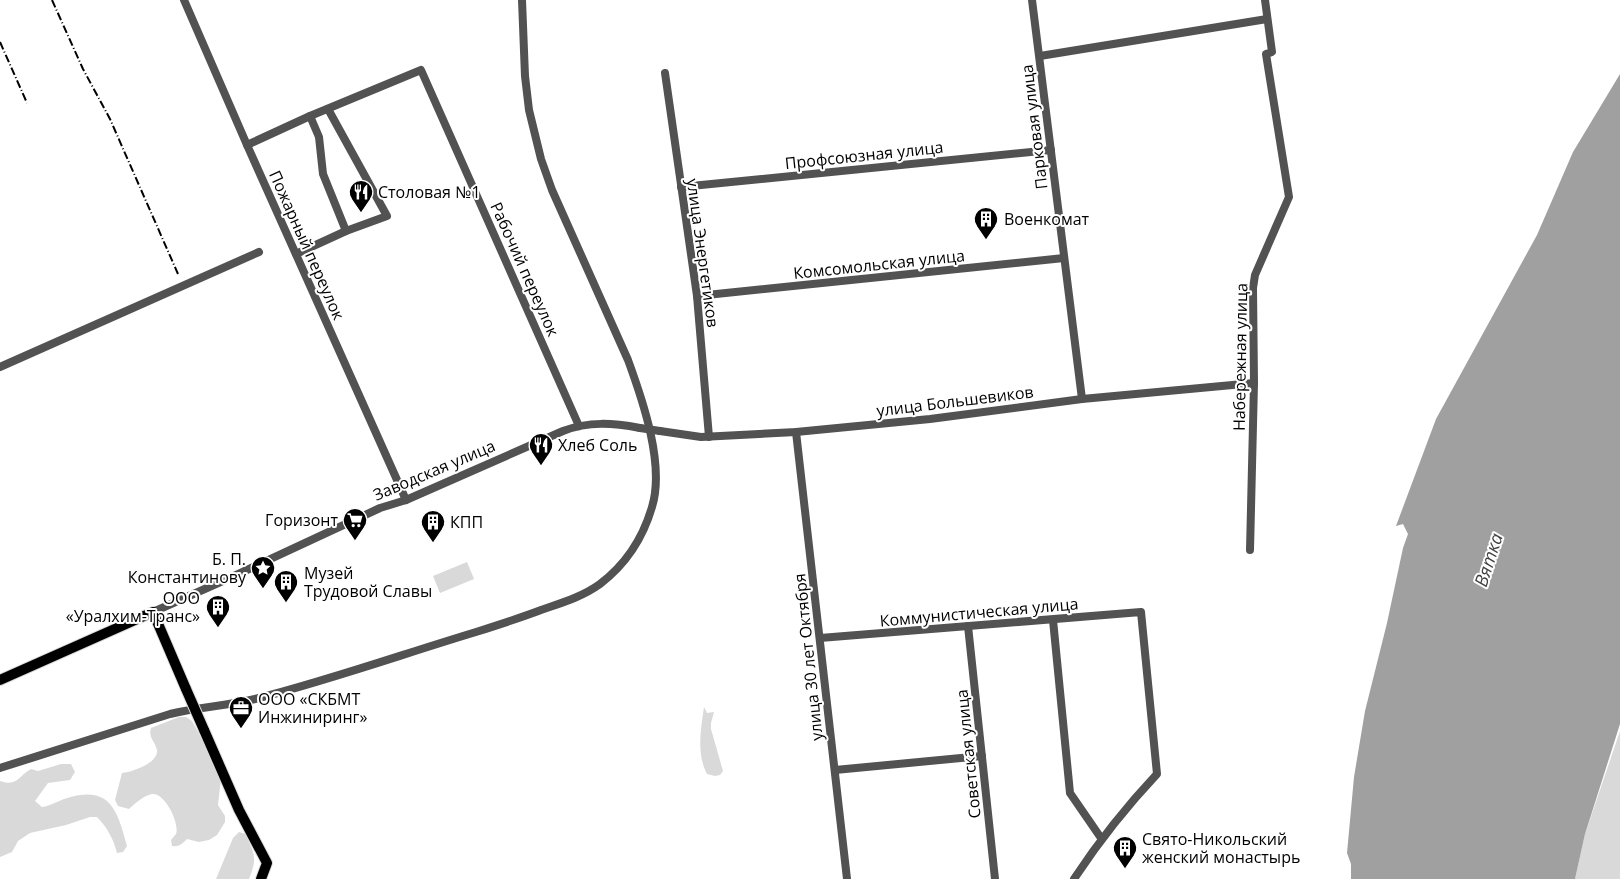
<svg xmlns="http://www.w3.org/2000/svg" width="1620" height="879" font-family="'Open Sans',sans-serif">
<rect width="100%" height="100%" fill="#fff"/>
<g fill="#d9d9d9">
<path d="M467 562 474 579 440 593 433 576Z"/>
<path d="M704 707 707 713 714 712 711 723V729L723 771 720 775 715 776 707 774C696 753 701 729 704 707Z"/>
<path d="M179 717H186L192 721 208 750 213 764 221 778 218 805 225 816V822L217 835 209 840 199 842 187 839C182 844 179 847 172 846L171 840C172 839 175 835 176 834 180 824 165 792 152 794 145 795 134 804 129 809L118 806 115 800 122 773C132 772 159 763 157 750 155 741 148 738 151 728Z"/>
<path d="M1620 731V879H1575L1585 834Z"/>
<path d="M61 764H71L75 772 70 780 48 783 35 801 42 807C50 806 56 802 64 799 109 784 117 808 127 846L123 852 117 853C114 840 107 827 97 817H90L66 825 30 833 18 841 12 852 0 857V781C18 787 18 776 31 769L38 771Z"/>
<path d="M239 832 246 834C254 855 258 856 249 879H216L233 838Z"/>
</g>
<path fill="#a0a0a0" d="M1620 74V724L1585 834 1575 879H1351V864L1347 853 1354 777 1365 711 1387 623 1403 548 1408 534 1403 524 1396 526 1436 419 1537 235 1573 152Z"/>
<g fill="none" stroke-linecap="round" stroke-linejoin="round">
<g stroke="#dbdbdb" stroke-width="12">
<g id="major">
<path d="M0 680 153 612 186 689"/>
<path d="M204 730 239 810 267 863 261 879"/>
</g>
</g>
<g stroke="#525252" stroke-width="8">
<path d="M184 0 247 145 406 500"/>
<path d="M1032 0 1082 399"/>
<path d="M1040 56 1267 19"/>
<path d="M665 73 697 296 709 437"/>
<path d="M310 116 319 137 323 174 346 231"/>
<path d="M247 145 310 116 421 70 579 426"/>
<path d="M681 187 1051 150"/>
<path d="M296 254 346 231 387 216 328 109"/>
<path d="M697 296 1064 258"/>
<path d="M0 367 259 252"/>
<path d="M660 431 701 437 796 432 930 419 1082 399 1254 383"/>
<path d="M796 432 847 879"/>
<path d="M1250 550 1254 383 1253 288 1255 275 1289 197 1266 54 1272 52 1265 0"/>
<path d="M153 612 234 576 380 508 406 500 563 431C589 421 613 423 640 428"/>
<path d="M1053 620 1070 793 1101 838"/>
<path d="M968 626 995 879"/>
<path d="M820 638 1141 612 1157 774C1126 807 1099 841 1074 879"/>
<path d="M0 768 170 714C198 707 227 706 255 699 330 680 403 654 476 632 498 625 520 618 541 610 561 603 582 597 600 584 625 565 643 538 652 507 665 465 643 401 628 360L552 190 541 159 529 110 525 76 522 0"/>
<path d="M835 770 982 756"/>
</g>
<use href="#major" stroke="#000" stroke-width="10"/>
<g stroke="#000" stroke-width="2" stroke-dasharray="8 2.5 1 2.5" stroke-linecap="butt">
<path d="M52 0 83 69 110 119 178 274"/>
<path d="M0 42 27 103"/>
</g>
<g stroke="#dbdbdb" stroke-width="12" stroke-linecap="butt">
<path id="major-bridge" d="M186 689 204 730"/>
</g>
<path stroke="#525252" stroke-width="8" d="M640 428 660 431"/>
<use href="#major-bridge" stroke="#000" stroke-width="10"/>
</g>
<defs>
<g id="restaurant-pin" transform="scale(1.25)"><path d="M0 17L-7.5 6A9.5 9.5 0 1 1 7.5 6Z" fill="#000" stroke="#fff"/><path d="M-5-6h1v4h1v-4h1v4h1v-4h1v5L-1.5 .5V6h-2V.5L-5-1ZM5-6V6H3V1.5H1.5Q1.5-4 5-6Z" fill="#fff"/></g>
<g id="building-pin" transform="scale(1.25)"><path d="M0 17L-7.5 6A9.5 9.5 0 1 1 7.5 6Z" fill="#000" stroke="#fff"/><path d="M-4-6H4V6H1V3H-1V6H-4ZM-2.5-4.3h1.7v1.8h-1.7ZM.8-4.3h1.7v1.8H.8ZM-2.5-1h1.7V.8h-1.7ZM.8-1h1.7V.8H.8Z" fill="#fff"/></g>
<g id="supermarket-pin" transform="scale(1.25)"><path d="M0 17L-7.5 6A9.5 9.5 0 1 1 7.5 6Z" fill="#000" stroke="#fff"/><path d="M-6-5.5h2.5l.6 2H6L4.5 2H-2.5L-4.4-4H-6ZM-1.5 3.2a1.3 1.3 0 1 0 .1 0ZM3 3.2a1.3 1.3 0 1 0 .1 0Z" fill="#fff"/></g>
<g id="sight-pin" transform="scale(1.25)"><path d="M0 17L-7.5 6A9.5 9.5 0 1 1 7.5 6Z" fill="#000" stroke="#fff"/><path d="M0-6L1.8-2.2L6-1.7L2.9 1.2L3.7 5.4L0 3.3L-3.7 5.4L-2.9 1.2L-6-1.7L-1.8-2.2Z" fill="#fff"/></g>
<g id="office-pin" transform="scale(1.25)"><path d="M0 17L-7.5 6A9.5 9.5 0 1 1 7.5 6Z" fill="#000" stroke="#fff"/><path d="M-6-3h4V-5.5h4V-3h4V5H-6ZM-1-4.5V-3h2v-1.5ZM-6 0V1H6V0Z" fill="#fff"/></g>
</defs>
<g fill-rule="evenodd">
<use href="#restaurant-pin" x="361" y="192"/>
<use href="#building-pin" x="986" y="219"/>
<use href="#restaurant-pin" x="541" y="445"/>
<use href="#supermarket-pin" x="355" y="520"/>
<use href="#building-pin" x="433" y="522"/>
<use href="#sight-pin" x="263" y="568"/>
<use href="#building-pin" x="286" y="582"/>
<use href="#building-pin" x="218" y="607"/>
<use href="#office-pin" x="241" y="708"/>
<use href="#building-pin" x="1125" y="848"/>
</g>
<g text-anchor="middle" stroke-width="4" stroke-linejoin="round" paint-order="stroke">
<g font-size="16" fill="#000" stroke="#fff">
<text transform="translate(1034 127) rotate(-97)" y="6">Парковая улица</text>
<text transform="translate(864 155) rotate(-6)" y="6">Профсоюзная улица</text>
<text transform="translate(307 245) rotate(66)" y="6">Пожарный переулок</text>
<text transform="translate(703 253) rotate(82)" y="6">улица Энергетиков</text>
<text transform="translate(879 264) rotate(-6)" y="6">Комсомольская улица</text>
<text transform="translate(525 269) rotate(66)" y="6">Рабочий переулок</text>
<text transform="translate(1240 357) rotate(-89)" y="6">Набережная улица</text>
<text transform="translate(955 401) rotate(-7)" y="6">улица Большевиков</text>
<text transform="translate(434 470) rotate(-23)" y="6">Заводская улица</text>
<text transform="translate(979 612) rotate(-5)" y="6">Коммунистическая улица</text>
<text transform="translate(808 657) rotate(-96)" y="6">улица 30 лет Октября</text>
<text transform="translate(968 754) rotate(-96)" y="6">Советская улица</text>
</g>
<g font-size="16" fill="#000" stroke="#fff" text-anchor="start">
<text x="378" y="198">Столовая №1</text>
<text x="1004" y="225">Военкомат</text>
<text x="558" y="451">Хлеб Соль</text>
<text x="338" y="526" text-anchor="end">Горизонт</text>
<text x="450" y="528">КПП</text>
<text x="246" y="565" text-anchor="end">Б. П.<tspan x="246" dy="18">Константинову</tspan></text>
<text x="304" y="579">Музей<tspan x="304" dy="18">Трудовой Славы</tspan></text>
<text x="200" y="604" text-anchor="end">ООО<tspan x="200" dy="18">«Уралхим-Транс»</tspan></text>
<text x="258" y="705">ООО «СКБМТ<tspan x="258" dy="18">Инжиниринг»</tspan></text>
<text x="1142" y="845">Свято-Никольский<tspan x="1142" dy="18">женский монастырь</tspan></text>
</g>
<g font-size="18" font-style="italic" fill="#414141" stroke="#fff">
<text transform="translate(1489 560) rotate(-72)" y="6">Вятка</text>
</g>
</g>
</svg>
